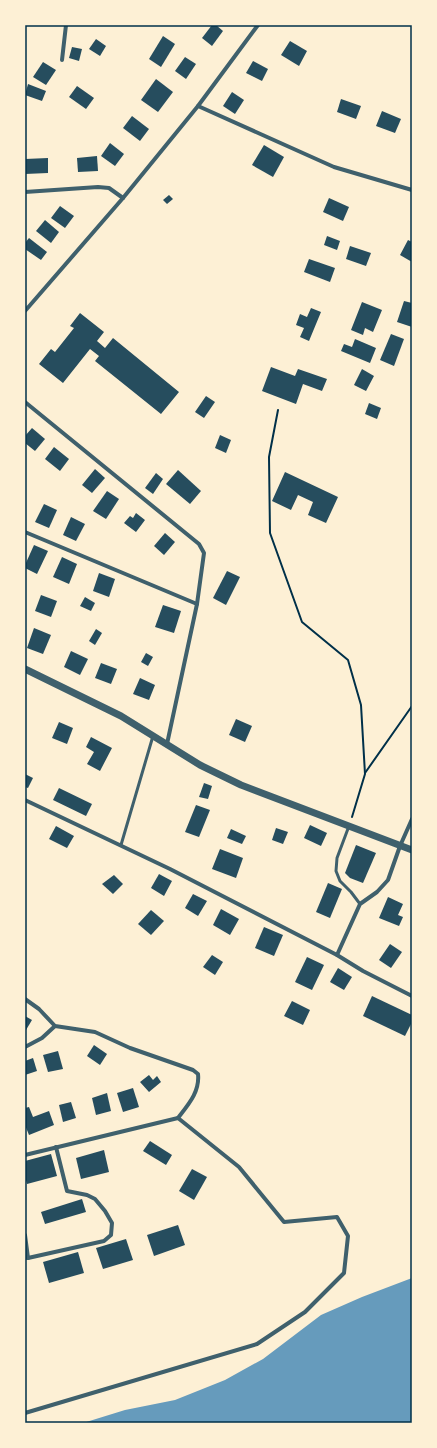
<svg xmlns="http://www.w3.org/2000/svg" width="437" height="1448" font-family="Inter,sans-serif">
<rect width="100%" height="100%" fill="#fdf0d5"/>
<path fill="#669bbc" d="M412 1278V1423H83L125 1410 175 1400 225 1380 263 1359 321 1315 362 1297Z"/>
<g fill="#264d5e">
<path d="M212 25H216L223 31 212 46 202 38Z"/>
<path d="M163 36 175 44 161 67 149 59Z"/>
<path d="M96 39 106 46 100 56 89 49Z"/>
<path d="M290 41 307 51 299 66 281 55Z"/>
<path d="M72 47 82 49 79 61 69 58Z"/>
<path d="M185 57 196 64 186 79 175 71Z"/>
<path d="M253 61 268 69 262 81 246 73Z"/>
<path d="M43 62 56 70 46 85 33 77Z"/>
<path d="M156 79 173 92 158 112 141 100Z"/>
<path d="M28 84 46 91 42 101 25 95Z"/>
<path d="M77 86 94 98 86 109 69 97Z"/>
<path d="M232 92 244 100 235 114 223 106Z"/>
<path d="M341 99 361 106 356 119 337 112Z"/>
<path d="M382 111 401 119 395 133 376 126Z"/>
<path d="M132 116 149 129 140 141 123 128Z"/>
<path d="M110 143 124 154 115 166 101 156Z"/>
<path d="M264 145 284 157 273 177 252 165Z"/>
<path d="M97 156 98 171 78 172 77 158Z"/>
<path d="M48 158V173L25 174V159Z"/>
<path d="M169 195 173 199 167 204 163 200Z"/>
<path d="M329 198 349 207 343 221 323 212Z"/>
<path d="M60 206 74 216 65 228 51 218Z"/>
<path d="M45 220 59 232 51 243 36 231Z"/>
<path d="M327 236 340 241 337 250 324 245Z"/>
<path d="M29 238 47 252 41 260 25 249V243Z"/>
<path d="M408 240 412 242V262L400 255Z"/>
<path d="M350 246 371 253 366 266 346 259Z"/>
<path d="M309 259 335 268 330 282 304 272Z"/>
<path d="M404 301 412 303V327L397 322Z"/>
<path d="M362 302 382 310 373 332 365 328 363 335 351 330Z"/>
<path d="M311 308 321 312 309 341 300 337 304 328 296 325 300 314 307 317Z"/>
<path d="M80 313 104 332 97 341 105 348 113 338 179 392 161 414 95 361 99 356 90 349 63 383 39 364 51 349 55 352 74 328 70 326Z"/>
<path d="M391 334 404 339 394 366 380 360Z"/>
<path d="M355 339 376 348 370 363 341 351 344 344 352 347Z"/>
<path d="M271 367 295 376 298 369 327 379 322 391 303 384 296 404 262 391Z"/>
<path d="M362 369 374 376 366 391 354 385Z"/>
<path d="M206 396 215 402 204 418 195 412Z"/>
<path d="M369 403 381 408 377 419 365 414Z"/>
<path d="M32 428 45 439 35 451 25 443V436Z"/>
<path d="M220 435 231 440 226 453 215 448Z"/>
<path d="M54 447 69 459 60 471 45 459Z"/>
<path d="M95 469 105 478 92 493 82 485Z"/>
<path d="M178 470 201 491 190 504 166 484Z"/>
<path d="M285 472 338 497 326 523 308 515 313 502 298 495 291 510 272 501Z"/>
<path d="M156 473 163 479 153 494 145 488Z"/>
<path d="M107 491 119 499 106 519 93 511Z"/>
<path d="M44 504 57 510 49 528 35 522Z"/>
<path d="M136 513 145 520 136 532 124 523 130 516 133 518Z"/>
<path d="M71 517 85 524 76 541 63 535Z"/>
<path d="M165 533 175 542 164 555 154 546Z"/>
<path d="M34 545 48 551 37 574 25 568V565Z"/>
<path d="M62 557 77 564 69 584 53 577Z"/>
<path d="M227 571 240 577 226 605 213 598Z"/>
<path d="M99 573 115 579 109 597 93 591Z"/>
<path d="M41 595 57 601 51 617 35 611Z"/>
<path d="M85 597 95 603 91 611 80 606Z"/>
<path d="M163 605 181 611 174 633 155 627Z"/>
<path d="M34 628 51 635 43 654 27 648Z"/>
<path d="M96 629 102 633 95 645 89 641Z"/>
<path d="M71 651 88 659 80 675 64 667Z"/>
<path d="M146 653 153 657 148 666 141 662Z"/>
<path d="M101 663 117 669 111 684 95 678Z"/>
<path d="M140 678 155 685 149 700 133 694Z"/>
<path d="M236 719 252 726 245 742 229 735Z"/>
<path d="M59 722 73 728 67 744 52 738Z"/>
<path d="M91 737 112 748 100 771 87 764 94 752 86 747Z"/>
<path d="M25 774 33 778 28 788 25 787Z"/>
<path d="M204 783 212 786 208 799 199 797Z"/>
<path d="M59 788 92 804 86 816 53 800Z"/>
<path d="M196 805 210 810 199 837 185 832Z"/>
<path d="M310 825 327 833 321 846 304 838Z"/>
<path d="M56 826 74 836 67 848 49 839Z"/>
<path d="M276 828 288 832 283 844 272 840Z"/>
<path d="M231 829 246 836 242 844 227 838Z"/>
<path d="M356 845 376 853 363 883 350 878 345 873Z"/>
<path d="M220 849 243 858 236 878 212 869Z"/>
<path d="M159 874 172 881 164 896 151 888Z"/>
<path d="M114 875 123 884 113 894 102 884Z"/>
<path d="M328 883 342 889 330 918 316 912Z"/>
<path d="M193 894 207 901 198 916 185 908Z"/>
<path d="M388 897 403 904 398 915 403 917 399 926 379 918Z"/>
<path d="M221 909 239 919 230 935 213 925Z"/>
<path d="M151 910 164 921 151 935 138 924Z"/>
<path d="M264 927 283 935 274 956 255 948Z"/>
<path d="M390 944 402 952 391 968 379 960Z"/>
<path d="M212 955 223 962 215 975 203 967Z"/>
<path d="M307 957 324 965 312 990 295 982Z"/>
<path d="M338 968 352 977 344 990 330 982Z"/>
<path d="M372 996 412 1015V1022L405 1036 363 1016Z"/>
<path d="M292 1001 310 1010 303 1025 284 1016Z"/>
<path d="M25 1016 32 1020 26 1030 25 1029Z"/>
<path d="M94 1045 107 1054 100 1065 87 1056Z"/>
<path d="M58 1051 63 1069 48 1072 43 1055Z"/>
<path d="M33 1058 37 1071 25 1075V1061Z"/>
<path d="M149 1075 153 1080 157 1076 161 1082 149 1092 140 1082Z"/>
<path d="M133 1088 139 1107 123 1112 117 1093Z"/>
<path d="M107 1093 111 1111 96 1115 92 1098Z"/>
<path d="M71 1102 76 1118 63 1122 59 1105Z"/>
<path d="M29 1107 33 1117 49 1111 54 1125 29 1135 25 1125V1108Z"/>
<path d="M150 1141 172 1155 166 1165 143 1151Z"/>
<path d="M104 1150 109 1172 81 1179 76 1158Z"/>
<path d="M51 1154 57 1176 27 1184 25 1176V1161Z"/>
<path d="M192 1169 207 1177 194 1200 179 1191Z"/>
<path d="M82 1199 86 1212 45 1224 41 1212Z"/>
<path d="M178 1225 185 1245 154 1256 147 1235Z"/>
<path d="M126 1239 133 1260 103 1269 96 1248Z"/>
<path d="M78 1252 84 1273 49 1283 43 1262Z"/>
</g>
<g fill="none" stroke-linecap="round" stroke-linejoin="round">
<g stroke="#003049" stroke-width="2">
<path d="M278 410 269 457 270 533 302 622 348 660 361 705 365 774 352 817"/>
<path d="M365 773 412 706"/>
</g>
<g stroke="#3f606c" stroke-width="3">
<path d="M349 826 337 858 336 871 340 881 351 892 360 904"/>
<path d="M121 845 153 736"/>
</g>
<g stroke="#3f606c" stroke-width="4">
<path d="M62 60 66 25"/>
<path d="M198 106 334 167 412 190"/>
<path d="M25 192 98 187 109 188 123 198"/>
<path d="M25 311 123 198 198 106 258 25"/>
<path d="M25 402 199 544 204 553 197 604 167 744"/>
<path d="M25 532 197 604"/>
<path d="M25 800 170 869 337 955 363 971 412 996"/>
<path d="M337 955 360 904 377 892 388 880 400 846 412 819"/>
<path d="M25 999 39 1009 55 1026 95 1032 130 1048 193 1070 198 1074C200 1092 188 1105 178 1118L239 1167 284 1222 337 1217 348 1236 344 1273 305 1312 257 1344 25 1413"/>
<path d="M25 1047 42 1038 55 1026"/>
<path d="M25 1155 178 1118"/>
<path d="M25 1235 28 1258"/>
<path d="M25 1257 28 1258 104 1241 111 1235 112 1223 105 1211 95 1199 87 1195 67 1191 56 1147"/>
</g>
<path stroke="#3f606c" stroke-width="7" d="M25 669 121 716 200 765 241 785 412 850"/>
</g>
<rect width="437" height="1448" fill="none" stroke="#fdf0d5" stroke-width="52"/>
<rect x="26" y="26" width="385" height="1396" fill="none" stroke="#003049" stroke-width="1.5"/>
</svg>
